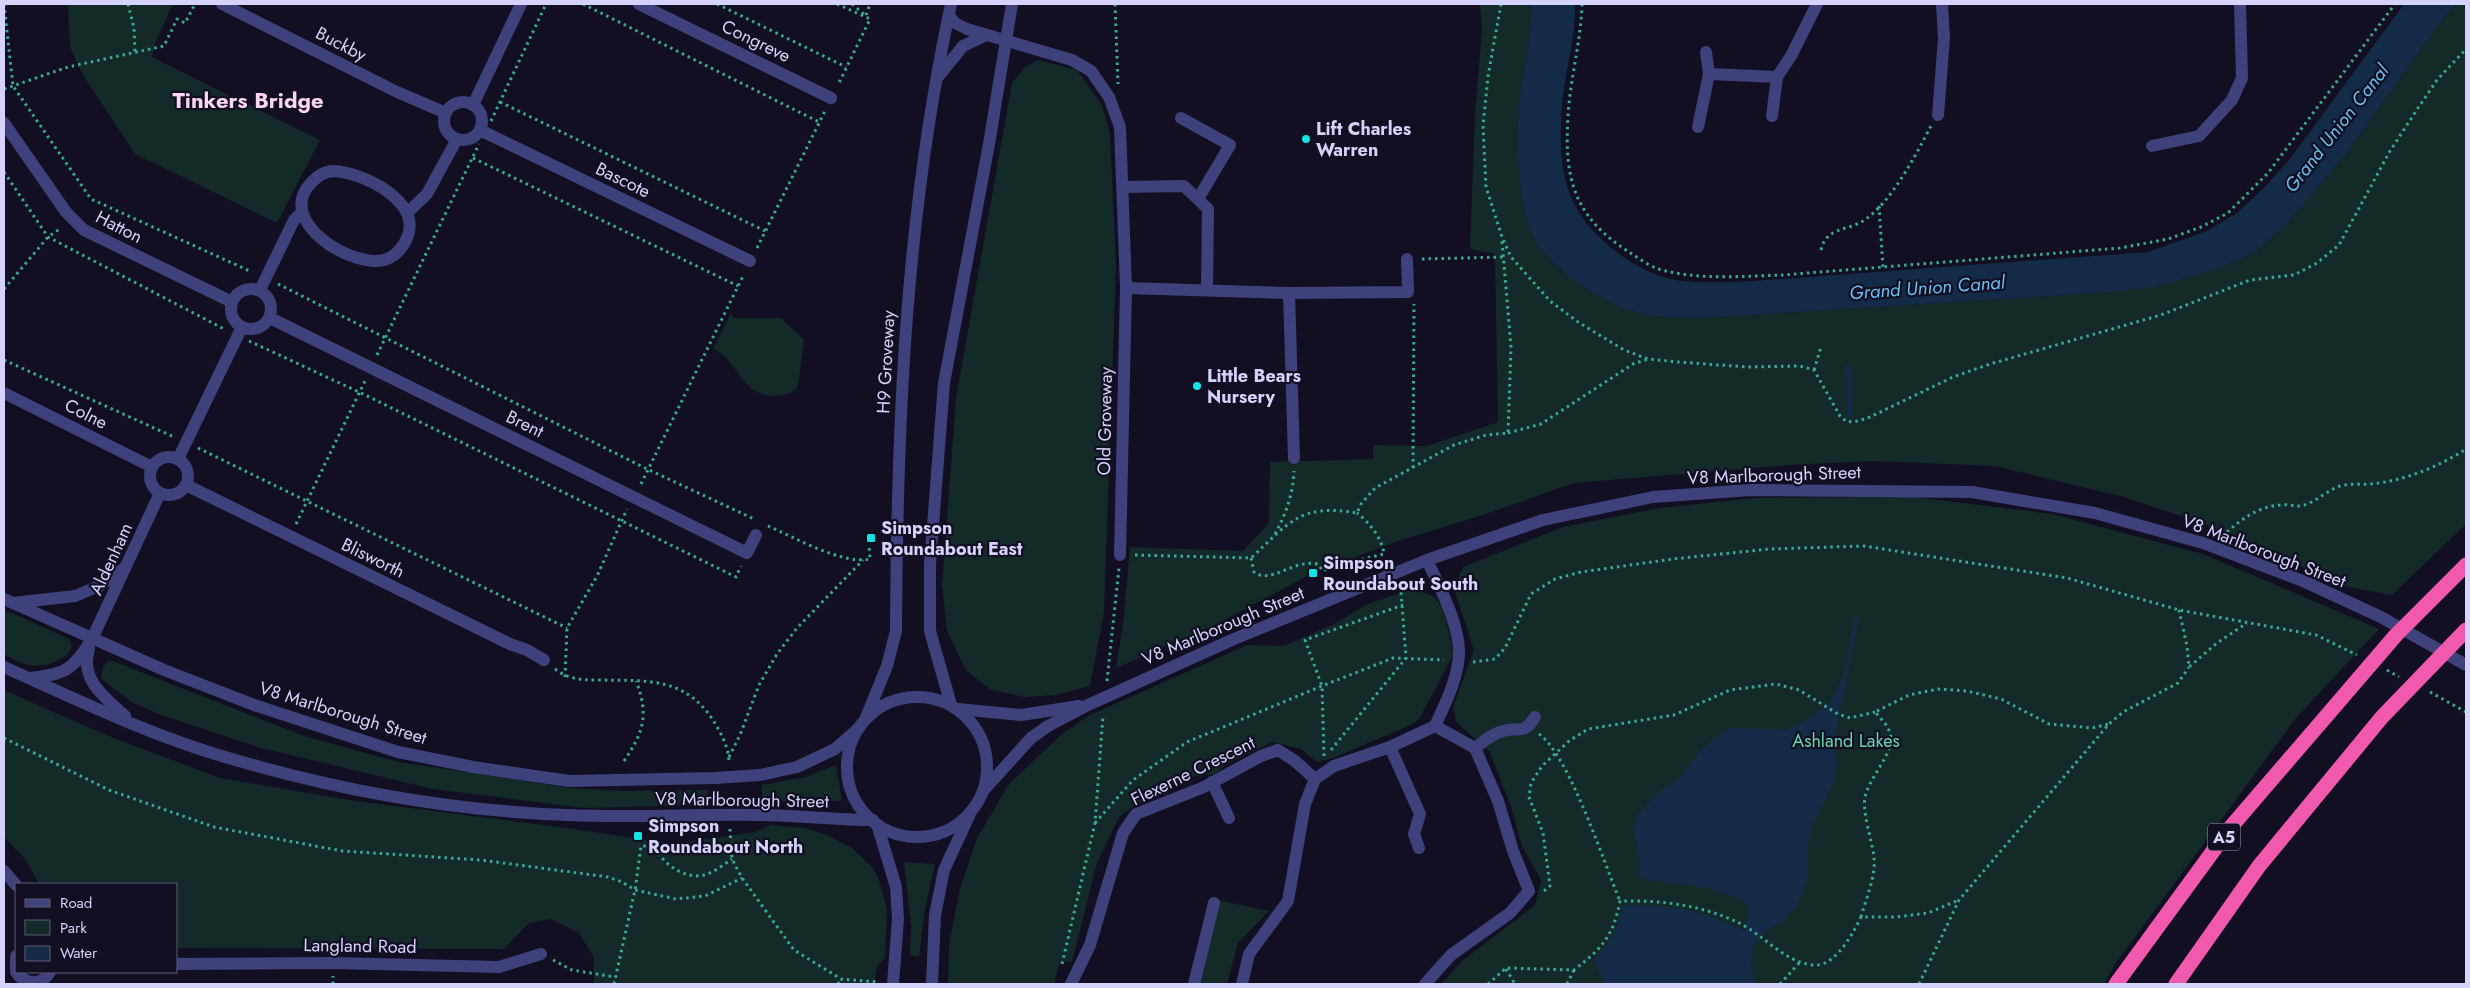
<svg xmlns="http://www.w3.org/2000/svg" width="2470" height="988" font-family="Jost,sans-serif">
<rect width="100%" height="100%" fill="#110f21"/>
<g fill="#132a28">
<path d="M68 4H173L156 41 152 57 320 140 277 223 135 154 83 75 70 47Z"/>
<path d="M1480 4H1531C1533 38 1522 71 1519 105 1516 139 1517 211 1535 240 1549 262 1568 278 1590 291 1604 299 1619 309 1635 312 1662 319 1690 318 1718 317L2110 292 2154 286 2193 276 2220 268 2256 252 2285 226 2344 157 2438 25 2457 4H2466V524L2392 595 2348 587 2199 522 2124 497 1995 466 1874 461 1789 465 1574 483 1486 514 1398 541 1313 573 1219 623 1116 668 1123 624 1130 547 1243 551 1269 523 1270 462 1373 459V445L1427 446 1498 422 1495 254 1470 249 1475 115 1482 29Z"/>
<path d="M1038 60 1077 70 1102 105 1110 134 1116 265 1104 612 1090 686 1055 695 1025 697 991 690 966 670 947 631 942 585 956 398 1012 83 1025 67Z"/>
<path d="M732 311 733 318H781L804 340 798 386C793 393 786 395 778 396 738 397 741 361 713 349Z"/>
<path d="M1914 497 2052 514 2203 554 2379 629 2296 718 2116 963 2104 984H1441L1463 960 1535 905 1541 880 1522 846 1511 807 1489 751 1456 722 1453 707 1474 650 1454 589 1463 567 1563 527 1659 508 1756 498Z"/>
<path d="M1412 589C1420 591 1428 593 1435 598 1445 607 1451 641 1453 655L1421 716 1413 724 1333 758 1317 762 1301 749 1272 742 1227 764 1214 775 1202 774 1173 784 1166 795H1161L1136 804 1119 817 1097 863 1072 962H1060L1054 984H948L949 944 960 889 977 838 1009 784 1060 736 1088 716 1247 645 1284 646 1336 623 1368 604Z"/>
<path d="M4 612 12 613 69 639 72 646C67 661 44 668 29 665 21 664 12 658 4 654Z"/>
<path d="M110 660 304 736 399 762 571 788 623 791 708 790V805L583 808 433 789 261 748 161 715 133 703 101 679 103 666Z"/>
<path d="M4 690 106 735 220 778 355 801 575 829 670 844 755 832 770 825 805 828 827 835 852 848 872 867 879 879 887 910 885 958 877 966 874 984H594V957L579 933 551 919 529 923 504 949 176 948V884H39L25 859 4 837Z"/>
<path d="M836 765 842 801 762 802V785L806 777Z"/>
<path d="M904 862 935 864 925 909 919 957 910 955 911 926Z"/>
<path d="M1218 900 1269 911 1238 943 1227 984H1197Z"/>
</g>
<g fill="#142b47">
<path d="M1531 4H1575C1576 37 1565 72 1562 105 1558 168 1562 209 1614 250 1629 262 1648 273 1667 278 1690 284 1715 282 1739 282L2148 252 2207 231 2237 213 2265 187 2289 160 2404 4H2457L2438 25 2344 157 2285 226 2256 252 2220 268 2193 276 2154 287 2110 292 1718 317C1690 318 1662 319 1635 312 1619 309 1604 299 1590 291 1568 278 1549 262 1535 240 1517 211 1516 139 1519 105 1522 71 1533 38 1531 4Z"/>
<path d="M1855 615 1859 616 1844 694 1839 711 1835 742 1837 765 1833 785 1814 821 1807 849V880L1797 906 1782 922 1762 933 1754 945 1751 960 1755 984H1606L1593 960C1610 945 1618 928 1622 906 1652 905 1684 906 1712 917 1723 921 1733 927 1744 931L1749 916 1747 904C1719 885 1681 885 1647 880L1639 875V859L1633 826 1637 816 1656 794 1677 780 1704 747 1726 730 1737 728 1783 730 1796 726 1828 705 1844 675Z"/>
</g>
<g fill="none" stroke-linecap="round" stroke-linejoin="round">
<path stroke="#142b47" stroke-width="5.5" d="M1849 367 1850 414"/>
<g stroke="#39aa99" stroke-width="3" stroke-dasharray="2.5 4" stroke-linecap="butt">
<path d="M4 4 13 86 91 199 252 272"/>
<path d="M128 4 134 28 135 53"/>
<path d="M583 4 819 122"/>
<path d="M717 4 846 67"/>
<path d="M837 4 870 19 838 85"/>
<path d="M852 4 866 16"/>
<path d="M1115 4 1118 84"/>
<path d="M1501 4 1488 76 1483 126 1486 187 1502 237 1511 257 1550 301 1578 322 1624 350 1648 359 1678 362 1748 367 1800 366 1814 370 1840 416 1847 422 1858 421 1870 417 1953 377 1990 364 2161 315 2250 280 2294 275 2317 263 2339 245 2390 151 2418 108 2437 80 2466 49"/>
<path d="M1582 4C1581 42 1570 79 1568 116 1564 179 1574 217 1629 252 1640 259 1653 269 1666 271 1703 280 1745 276 1783 275L2120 248 2168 239 2201 227 2228 213 2268 173 2395 4"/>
<path d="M866 15 870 4"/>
<path d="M4 89 68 67 164 46 177 19 185 23 195 4"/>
<path d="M500 102 765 231"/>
<path d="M491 121 546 4"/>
<path d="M473 158 738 286"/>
<path d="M4 172 48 237 226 330"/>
<path d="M1879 206 1883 267"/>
<path d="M757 248 825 111"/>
<path d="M1821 250C1826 227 1847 231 1863 221 1892 202 1915 156 1931 126"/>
<path d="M1422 259 1504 257"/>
<path d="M278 284 647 469 754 519"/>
<path d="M4 289 48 237 61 228"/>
<path d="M249 341 359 392 736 577 741 566"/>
<path d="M377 355 479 144"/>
<path d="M4 360 174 437"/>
<path d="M1814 370 1821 347"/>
<path d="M1508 433 1541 424 1633 364 1648 359"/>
<path d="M198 448 567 628"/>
<path d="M1413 468 1414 304"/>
<path d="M641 484 744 274"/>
<path d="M296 524 365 381"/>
<path d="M768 526C794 537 842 565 870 559L869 545"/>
<path d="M2227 532C2243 518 2258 507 2280 505 2286 504 2293 506 2299 506 2315 504 2325 491 2340 486 2350 483 2360 485 2370 484 2404 481 2438 467 2466 449"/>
<path d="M1275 534C1286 514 1293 494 1294 471"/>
<path d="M1135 555 1251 558C1289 523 1300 503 1357 513L1361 504 1375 488 1454 445 1486 435 1508 433 1511 347 1502 241"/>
<path d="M1251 558 1254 572C1271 585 1292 559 1318 564L1323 571 1337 565 1384 554C1382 538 1369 522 1357 513"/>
<path d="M2179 610 2187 646 2189 667 2217 643 2247 623"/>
<path d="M1473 662 1495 659 1505 648 1531 594 1555 579 1581 572 1673 559 1769 549 1864 546 2067 578 2179 610 2316 635 2357 655"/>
<path d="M555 669C568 679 581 680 598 680 645 681 684 676 713 720 721 733 729 748 729 763"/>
<path d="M2387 670 2399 677"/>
<path d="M565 677 567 628 597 576 627 509"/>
<path d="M1107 681 1119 568"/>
<path d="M2430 692 2466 712"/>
<path d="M1539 734C1569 755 1604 863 1620 901"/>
<path d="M4 738 109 790 214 827 342 851 481 860 608 877 622 882 635 890 676 899 705 896 742 878"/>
<path d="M1331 750 1406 658 1401 592"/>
<path d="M1324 756 1322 686 1305 640 1403 605"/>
<path d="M729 757 740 735 759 685 777 654 797 628 863 560"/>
<path d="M624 761C644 732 649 714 636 681"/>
<path d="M1095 823 1133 780 1187 742 1322 686 1393 658 1444 660"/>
<path d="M730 829 732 859 742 878 794 950 841 979 879 982"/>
<path d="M1544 891 1550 886 1543 833 1529 797 1531 783 1542 766 1569 741 1588 729 1674 715 1730 690 1776 684 1799 690 1838 714 1850 718 1875 712"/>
<path d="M1861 917C1866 898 1876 877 1874 857 1872 841 1862 812 1865 797 1869 778 1892 755 1891 738 1890 727 1882 720 1875 712L1909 695 1938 689 1967 691 2001 699 2049 724 2092 728 2109 724"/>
<path d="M553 960 572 970 615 977"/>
<path d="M1062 964 1095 823 1103 715"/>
<path d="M1506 969 1515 984"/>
<path d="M333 984V976"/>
<path d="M614 984 635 890 641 846H655C661 863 685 880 704 875 713 873 723 865 732 859"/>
<path d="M838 984 841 979"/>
<path d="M1488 984 1506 968 1574 970C1602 948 1613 937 1620 901 1661 900 1702 905 1739 923 1764 935 1787 965 1816 965 1836 965 1854 932 1861 917H1896L1928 913 1959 900"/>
<path d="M1567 984 1574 970"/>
<path d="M1780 984 1800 962"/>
<path d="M1919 984 1959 900 2109 724 2123 712 2178 683 2189 667"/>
</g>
<g stroke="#3f417c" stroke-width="12">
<path d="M222 4 397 92 446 113"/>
<path d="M639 4 831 98"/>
<path d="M949 16 955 23 967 29 1072 60 1091 71 1109 97 1120 127 1126 288 1120 555"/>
<path d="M1709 74 1777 77 1791 56 1817 4"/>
<path d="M938 77 963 46 986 35"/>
<circle cx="463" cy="121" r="19"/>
<path d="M473 105 521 4"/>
<path d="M1938 115 1944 38 1942 4"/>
<path d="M1772 116 1777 77"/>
<path d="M1181 118 1230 145 1198 199"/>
<path d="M4 123 66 212 84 230 232 302"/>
<path d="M1698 127 1709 74 1706 52"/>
<path d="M480 130 750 261"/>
<path d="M2152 146 2199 136 2232 100 2242 78 2240 4"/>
<path d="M333 171C362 172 423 201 407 238 403 247 397 255 387 259 354 271 274 221 311 183 318 176 323 172 333 171Z"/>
<path d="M1123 187 1184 186 1208 209 1207 290"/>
<path d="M407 213 427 194 457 139"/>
<path d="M1126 288 1289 293 1408 292 1407 259"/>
<circle cx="251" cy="309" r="20"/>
<path d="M260 290 294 220 302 212"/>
<path d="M1289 293 1294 458"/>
<path d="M270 318 747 553 756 535"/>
<path d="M4 393 152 467"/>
<circle cx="169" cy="476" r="19"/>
<path d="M178 459 242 327"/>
<path d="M186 485 510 644 527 650 544 660"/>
<path d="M4 599 164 670 254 705 398 752 473 767 569 781 715 778 760 775 797 767 835 749 859 728"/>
<path d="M13 603 75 596 99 586 125 568"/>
<path d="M89 649C79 679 105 698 125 716"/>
<path d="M4 667C78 700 153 737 232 759 341 791 455 811 568 815 630 818 693 814 756 815 795 815 834 820 873 820"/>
<path d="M30 678C66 674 73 670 92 639L160 493"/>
<circle cx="917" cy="767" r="70"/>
<path d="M951 705 930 631V564L944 383 989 144 1012 4"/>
<path d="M958 709 1021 715 1079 706"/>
<path d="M865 720 887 666 896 631C897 417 906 214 951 4"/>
<path d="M1390 747 1420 814 1414 834 1419 848"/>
<path d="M1475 748C1484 741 1492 734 1503 731 1519 727 1524 735 1535 717"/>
<path d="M1212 782 1229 818"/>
<path d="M983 791 1031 738 1048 726 1088 705 1234 639 1427 560 1543 520 1653 497 1750 490 1972 492 2095 513 2203 543 2303 581 2381 617 2466 665"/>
<path d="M877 824 896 887 898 919 893 984"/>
<path d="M4 871 16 885"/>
<path d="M16 956V971"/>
<path d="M176 964 333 963 499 967 541 954"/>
<path d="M16 972C25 985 42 986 50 972"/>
<path d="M932 984 935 915 944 870 969 816"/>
<path d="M1071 984 1090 945 1123 833 1136 814 1204 787 1261 756 1278 750 1295 761 1315 779"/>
<path d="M1194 984 1214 903"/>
<path d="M1242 984 1249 954 1288 901 1305 804 1315 779 1334 766 1390 747 1435 726C1445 704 1458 679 1459 654 1460 625 1439 586 1427 560"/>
<path d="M1425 984 1451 955 1510 913 1529 891 1513 851 1498 801 1475 748 1435 726"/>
</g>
<g stroke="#f059ae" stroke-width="15">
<path d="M2116 984 2230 828 2396 635 2466 565"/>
<path d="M2176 984 2259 866 2382 717 2466 630"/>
</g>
</g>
<g fill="#14e3e6" stroke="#110f21" stroke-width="2">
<circle cx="1306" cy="139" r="5"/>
<circle cx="1197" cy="386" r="5"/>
<rect x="866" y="533" width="10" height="10" rx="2.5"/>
<rect x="1308" y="568" width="10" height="10" rx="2.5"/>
<rect x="633" y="831" width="10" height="10" rx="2.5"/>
</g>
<g text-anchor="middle" stroke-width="4.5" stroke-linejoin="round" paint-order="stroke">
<rect fill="#110f21" stroke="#9a98ba" stroke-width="1" x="2208" y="823.5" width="32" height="27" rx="4"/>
<g font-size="16" font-weight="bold" fill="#d5d3fb">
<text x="2224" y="843">A5</text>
</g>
<g font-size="18" fill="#d5d3fb" stroke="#110f21">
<text transform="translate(756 41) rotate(26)" y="6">Congreve</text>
<text transform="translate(341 44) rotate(27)" y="6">Buckby</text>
<text transform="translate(623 180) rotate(26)" y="6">Bascote</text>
<text transform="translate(119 227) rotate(27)" y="6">Hatton</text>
<text transform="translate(886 362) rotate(-87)" y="6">H9 Groveway</text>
<text transform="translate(86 414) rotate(27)" y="6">Colne</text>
<text transform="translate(1105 421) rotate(-89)" y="6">Old Groveway</text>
<text transform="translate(525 424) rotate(26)" y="6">Brent</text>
<text transform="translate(1774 475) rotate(-2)" y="6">V8 Marlborough Street</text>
<text transform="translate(2264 551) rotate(21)" y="6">V8 Marlborough Street</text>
<text transform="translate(373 558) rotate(26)" y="6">Blisworth</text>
<text transform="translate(111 559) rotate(-65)" y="6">Aldenham</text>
<text transform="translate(1223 626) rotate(-23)" y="6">V8 Marlborough Street</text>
<text transform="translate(343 713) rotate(17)" y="6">V8 Marlborough Street</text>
<text transform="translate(1193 771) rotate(-26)" y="6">Flexerne Crescent</text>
<text transform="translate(742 800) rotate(1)" y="6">V8 Marlborough Street</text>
<text transform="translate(360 946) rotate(1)" y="6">Langland Road</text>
</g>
<g font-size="18" font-weight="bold" fill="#d5d3fb" stroke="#110f21" text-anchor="start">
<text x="1316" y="135">Lift Charles<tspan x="1316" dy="21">Warren</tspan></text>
<text x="1207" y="382">Little Bears<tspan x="1207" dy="21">Nursery</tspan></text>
<text x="881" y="534">Simpson<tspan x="881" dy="21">Roundabout East</tspan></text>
<text x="1323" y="569">Simpson<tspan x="1323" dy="21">Roundabout South</tspan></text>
<text x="648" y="832">Simpson<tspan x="648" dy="21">Roundabout North</tspan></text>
</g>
<g font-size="18" fill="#66d5b0" stroke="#110f21">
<text x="1846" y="747">Ashland Lakes</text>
</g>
<g font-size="19" font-style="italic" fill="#6bbef2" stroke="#110f21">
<text transform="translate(2336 128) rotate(-52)" y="7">Grand Union Canal</text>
<text transform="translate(1927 287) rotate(-4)" y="7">Grand Union Canal</text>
</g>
<g font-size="22" font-weight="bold" fill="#fbd5f1" stroke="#110f21">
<text x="248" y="108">Tinkers Bridge</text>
</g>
</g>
<rect width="2470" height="988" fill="none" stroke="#d5d3fb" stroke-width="10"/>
<rect x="15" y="883" width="162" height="90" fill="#110f21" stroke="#5f5d78"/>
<rect x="25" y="899" width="25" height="8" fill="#3f417c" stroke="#5f5d78"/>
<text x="60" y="908" font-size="15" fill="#d5d3fb">Road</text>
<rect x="25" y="920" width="25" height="15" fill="#132a28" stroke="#5f5d78"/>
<text x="60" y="933" font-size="15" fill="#d5d3fb">Park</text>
<rect x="25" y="946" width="25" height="15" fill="#142b47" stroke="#5f5d78"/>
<text x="60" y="958" font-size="15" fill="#d5d3fb">Water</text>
</svg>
